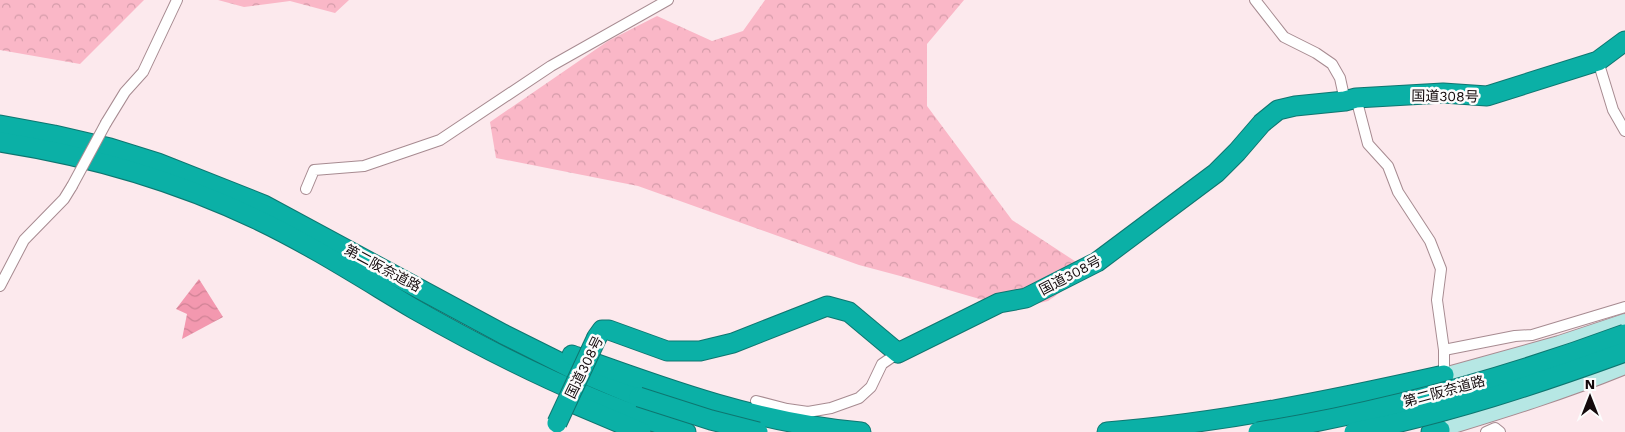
<svg xmlns="http://www.w3.org/2000/svg" width="1625" height="432" font-family="'Work Sans','Noto Sans JP',sans-serif">
<style>
.forest{fill:url(#forest-crowns)}
.water{fill:url(#water-waves)}
.lines{fill:none;stroke-linecap:round;stroke-linejoin:round}
.street-casing{stroke:#a78b91;stroke-width:12}
.secondary-casing{stroke:#a78b91;stroke-width:16}
.highway-casing{stroke:#0e7670;stroke-width:21}
.street{stroke:#fff;stroke-width:10}
.secondary{stroke:#b6e7e4;stroke-width:14}
.highway{stroke:#0bb0a6;stroke-width:19}
.street-bridge-casing{stroke:#a78b91;stroke-width:12;stroke-linecap:butt}
.highway-bridge-casing{stroke:#0e7670;stroke-width:21;stroke-linecap:butt}
.street-bridge{stroke:#fff;stroke-width:10}
.highway-bridge{stroke:#0bb0a6;stroke-width:19}
.labels{text-anchor:middle;dominant-baseline:central;stroke-width:5;stroke-linejoin:round;paint-order:stroke}
.street-label{font-size:14px;fill:#140a0c;stroke:#fcfcfc}
</style>
<defs>
<pattern id="forest-crowns" width="20" height="18" patternUnits="userSpaceOnUse" patternTransform="scale(1.25)"><rect width="20" height="18" fill="#fab7c7"/><path d="M2 6a3 3 0 1 1 6 0M12 15a3 3 0 1 1 6 0" fill="none" stroke="#d59caa"/></pattern>
<pattern id="water-waves" width="16" height="10" patternUnits="userSpaceOnUse" patternTransform="scale(1.25)"><rect width="16" height="10" fill="#f398af"/><path d="M0 5q4-4 8 0t8 0" fill="none" stroke="#cf8295"/></pattern>
</defs>
<rect width="100%" height="100%" fill="#fce9ed"/>
<g class="forest">
<path d="M0 0H144L80 64 0 50Z"/>
<path d="M218 0H349L335 13 290 1 244 7Z"/>
<path d="M765 0H964L927 44V106L1012 220 1090 271 1048 301 1014 309 904 277 859 265 638 186 496 158 490 122 608 41 657 16 712 41 743 31Z"/>
</g>
<path class="water" d="M199 279 223 317 182 339 187 314 176 309Z"/>
<g class="lines">
<defs>
<g id="street">
<path d="M1255 0 1284 37 1316 53 1332 64 1340 78 1345 101"/>
<path d="M1598 61 1613 110 1625 131"/>
<path d="M1356 98 1368 144 1388 166 1398 192 1430 241 1441 269 1437 300 1444 350V375"/>
<path d="M106 123 125 92 143 72 177 0"/>
<path d="M306 189 314 170 364 166 440 140 551 66 668 0"/>
<path d="M0 286 24 240 64 199 72 186"/>
<path d="M1444 350 1515 336 1532 335 1625 307"/>
<path d="M756 401 787 409 808 412 831 408 859 398 871 387 882 364 898 353"/>
<path d="M1486 432 1495 428 1500 432"/>
</g>
<g id="secondary">
<path d="M1443 384 1444 375 1559 343 1625 321"/>
<path d="M1440 430C1503 411 1564 392 1625 367"/>
</g>
<g id="highway">
<path d="M0 125 54 135 110 148 158 163 264 205 503 334 571 368 639 397"/>
<path d="M0 142C90 156 174 180 256 219 311 245 362 278 414 309 500 358 592 404 686 432"/>
<path d="M597 337 602 330H609L667 351H700L733 343 827 306 849 312 898 353 999 303 1026 298 1097 262 1216 173 1237 152 1262 123 1278 110 1295 106 1345 101 1356 98 1443 93 1487 96 1598 61 1625 41"/>
<path d="M572 355C666 389 761 424 861 432"/>
<path d="M575 404 641 432"/>
<path d="M1107 432C1221 423 1332 400 1444 375"/>
<path d="M1431 432 1440 430"/>
</g>
</defs>
<use href="#street" class="street-casing"/>
<use href="#secondary" class="secondary-casing"/>
<use href="#highway" class="highway-casing"/>
<use href="#street" class="street"/>
<use href="#secondary" class="secondary"/>
<use href="#highway" class="highway"/>
<defs>
<path id="street-bridge" d="M72 186 106 123"/>
<g id="highway-bridge">
<path d="M639 397 711 420 758 432"/>
<path d="M557 423 597 337"/>
<path d="M1258 432C1384 412 1506 378 1625 334"/>
<path d="M1354 432C1447 414 1537 384 1625 352"/>
</g>
</defs>
<use href="#street-bridge" class="street-bridge-casing"/>
<use href="#highway-bridge" class="highway-bridge-casing"/>
<use href="#street-bridge" class="street-bridge"/>
<use href="#highway-bridge" class="highway-bridge"/>
</g>
<g class="labels">
<g class="street-label">
<text transform="translate(1445 96) rotate(1)">国道308号</text>
<text transform="translate(383 268) rotate(28)">第二阪奈道路</text>
<text transform="translate(1070 275) rotate(-28)">国道308号</text>
<text transform="translate(584 367) rotate(-64)">国道308号</text>
<text transform="translate(1444 391) rotate(-15)">第二阪奈道路</text>
</g>
</g>
<g transform="translate(1590 397)" stroke="#fcfcfc" stroke-width="4" paint-order="stroke">
<path d="M0-4L9 19L0 12L-9 19Z" fill="#140a0c"/>
<text y="-8" font-size="14" font-weight="bold" text-anchor="middle" fill="#140a0c">N</text>
</g>
</svg>
